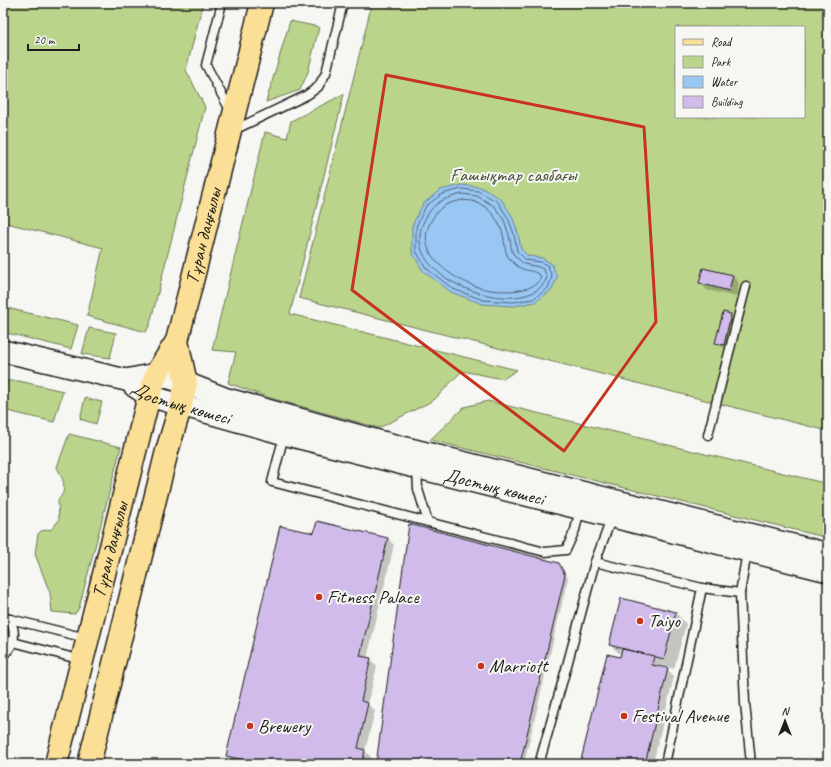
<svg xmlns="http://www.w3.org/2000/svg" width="831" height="767" font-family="Caveat,sans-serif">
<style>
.green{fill:#bbd48b;stroke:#6c7854;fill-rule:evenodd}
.water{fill:#99c7f4;stroke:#67839e}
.shadow{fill:#0003}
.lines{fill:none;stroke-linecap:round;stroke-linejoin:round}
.shore{stroke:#4e6072;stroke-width:1}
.building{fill:#d1bbeb;stroke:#1c1c1c}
.service-casing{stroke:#1c1c1c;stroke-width:11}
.tertiary-casing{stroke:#1c1c1c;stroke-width:24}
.primary-casing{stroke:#1c1c1c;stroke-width:25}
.service{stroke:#f6f6f2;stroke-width:8}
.tertiary{stroke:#f6f6f2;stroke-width:21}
.primary{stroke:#fbdf96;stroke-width:22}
.marked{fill:none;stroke:#c8321e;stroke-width:3;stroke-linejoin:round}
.poi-dot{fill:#c8321e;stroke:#f6f6f2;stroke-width:1.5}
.labels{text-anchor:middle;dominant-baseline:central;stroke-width:4;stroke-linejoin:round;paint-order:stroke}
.park-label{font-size:19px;fill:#4c533d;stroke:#f6f6f2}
.street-label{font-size:19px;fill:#1c1c1c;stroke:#f6f6f2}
.poi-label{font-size:19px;fill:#1c1c1c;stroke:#f6f6f2;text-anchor:start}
</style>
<rect width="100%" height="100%" fill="#f6f6f2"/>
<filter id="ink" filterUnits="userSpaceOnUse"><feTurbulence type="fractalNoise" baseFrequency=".025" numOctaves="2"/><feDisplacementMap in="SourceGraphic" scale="8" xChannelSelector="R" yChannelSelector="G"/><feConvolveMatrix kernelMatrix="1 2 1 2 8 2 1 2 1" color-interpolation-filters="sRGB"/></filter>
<g filter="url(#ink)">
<g class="green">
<path d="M3 3H203L186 70 205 107 150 324 146 332 87 316 103 248 3 222Z"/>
<path d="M372 3H828V431L299 298ZM676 27H804V117H676Z"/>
<path d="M290 21 319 27 308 72 300 90 266 102Z"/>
<path d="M344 94 290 314 517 370 503 379 462 371 434 400 379 428 267 397 228 383 236 352 212 350 265 132 287 138 291 121Z"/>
<path d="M3 307 78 325 71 349 3 332Z"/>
<path d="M89 328 116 333 110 358 82 354Z"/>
<path d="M3 381H19L63 391 54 422 3 410Z"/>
<path d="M85 398 102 402 96 424 80 419Z"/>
<path d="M488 401 828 484V538L430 440 464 407Z"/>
<path d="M69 434 121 447 79 608 75 614 52 612 50 593 35 554 38 534 41 531 52 529 59 520 58 500C69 489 62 478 57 467Z"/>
</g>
<path class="water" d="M462 185 480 187 501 199 512 216 518 233 521 249 528 256 542 258 552 264 557 277 552 290 535 302 514 306 482 304 451 292 423 271 412 252V226L423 204 440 190Z"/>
<g class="shadow">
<path d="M733 276 739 283 736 297 707 290 700 283Z"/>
<path d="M723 313 731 315 734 318 727 348 719 346 716 343Z"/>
<path d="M315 534 387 538 394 545 367 659H370L377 666 368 704 375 711 365 751 371 757 370 764H242L234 762 227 756Z"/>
<path d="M559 564 562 567 568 578 524 764H377Z"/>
<path d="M622 599 676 613 686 624 674 669 660 665V667L667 669 674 676 653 764H581L621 655 610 645Z"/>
</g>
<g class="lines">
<g class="shore">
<path d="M462 189 478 191 498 202 508 218 514 234 517 251 526 260 541 262 548 266 552 277 548 288 533 299 513 302 483 300 453 289 426 268 416 251V227L426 206 442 194Z"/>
<path d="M462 194 477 196 494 206 504 220 509 235 512 251 514 255 524 264 539 267 544 270 547 277C532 324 394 282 424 221 434 202 442 199 462 194Z"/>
<path d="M463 200C467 201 472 200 475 202 491 207 501 223 504 239 505 246 505 254 510 259 522 273 526 268 539 274L541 277C535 294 498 292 485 289 458 283 413 256 430 223 438 207 446 203 463 200Z"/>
</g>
</g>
<g class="building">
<path d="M703 268 733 275 729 291 699 283Z"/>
<path d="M723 312 731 314 724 345 715 343Z"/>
<path d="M317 521 388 538 360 656 371 658 361 701 368 703 358 748 365 750 362 764H262L226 756 280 526 314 533Z"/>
<path d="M409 524 559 563 565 575 520 764H376Z"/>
<path d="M621 598 676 612 664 659 609 645Z"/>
<path d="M622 649 654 656 652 665 668 668 645 764H580L607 654 620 657Z"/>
</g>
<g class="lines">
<defs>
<g id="service">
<path d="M222 3 206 65 230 110"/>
<path d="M234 130 307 95 318 87 326 73 343 3"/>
<path d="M284 435 272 482 545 552 566 550 575 530 580 509"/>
<path d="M708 435 746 286"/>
<path d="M417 468 418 489 428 522"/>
<path d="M747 552 740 593 745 703 751 764"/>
<path d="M595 562 702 588"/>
<path d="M3 618 10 619C16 632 16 645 3 655"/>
<path d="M10 619 86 638"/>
<path d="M13 642 82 660"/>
<path d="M539 764 566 669 595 562 612 517"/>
<path d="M665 764 702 588 740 593"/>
</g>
<g id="tertiary">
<path d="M3 351 126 380 156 374 186 383 224 398 382 442 828 554"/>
<path id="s1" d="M134 386 149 396 284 434 828 571"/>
</g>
<g id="primary">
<path id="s2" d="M56 764 149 396 156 374 177 341 262 3"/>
<path d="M89 764 167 451 181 405 186 383 177 341"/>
</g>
</defs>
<use href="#service" class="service-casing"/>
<use href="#tertiary" class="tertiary-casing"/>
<use href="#primary" class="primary-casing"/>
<use href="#service" class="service"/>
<use href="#tertiary" class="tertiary"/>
<use href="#primary" class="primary"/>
</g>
</g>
<path class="marked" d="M386 75 644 127 656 322 564 451 352 290Z"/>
<g class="poi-dot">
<circle cx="319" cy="597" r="4"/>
<circle cx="640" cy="621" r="4"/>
<circle cx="481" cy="666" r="4"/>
<circle cx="624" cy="716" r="4"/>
<circle cx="250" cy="726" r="4"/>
</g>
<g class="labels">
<g class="park-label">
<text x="513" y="175">Ғашықтар саябағы</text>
</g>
<g class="street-label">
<text stroke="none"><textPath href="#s2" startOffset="550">Тұран даңғылы</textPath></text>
<text stroke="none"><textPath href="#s1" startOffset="51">Достық көшесі</textPath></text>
<text stroke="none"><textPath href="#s1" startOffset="375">Достық көшесі</textPath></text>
<text stroke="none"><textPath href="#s2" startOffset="221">Тұран даңғылы</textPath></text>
</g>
<g class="poi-label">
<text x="327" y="597">Fitness Palace</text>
<text x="648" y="621">Taiyo</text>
<text x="489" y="666">Marriott</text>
<text x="632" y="716">Festival Avenue</text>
<text x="258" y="726">Brewery</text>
</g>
</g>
<rect width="831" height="767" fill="none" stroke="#f6f6f2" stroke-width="16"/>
<rect x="8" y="8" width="815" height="751" fill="none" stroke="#1c1c1c" stroke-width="1.5" filter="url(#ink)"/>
<rect x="675" y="26" width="130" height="92" fill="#f6f6f2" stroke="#9f9f9c"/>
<rect x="683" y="39" width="20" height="6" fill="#fbdf96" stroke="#9f9f9c"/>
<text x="711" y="46" font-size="12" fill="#1c1c1c">Road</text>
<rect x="683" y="56" width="20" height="12" fill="#bbd48b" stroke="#9f9f9c"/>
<text x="711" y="66" font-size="12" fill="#1c1c1c">Park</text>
<rect x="683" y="76" width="20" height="12" fill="#99c7f4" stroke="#9f9f9c"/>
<text x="711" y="86" font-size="12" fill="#1c1c1c">Water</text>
<rect x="683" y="96" width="20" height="12" fill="#d1bbeb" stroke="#9f9f9c"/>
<text x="711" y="106" font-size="12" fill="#1c1c1c">Building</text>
<g transform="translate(785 721)" stroke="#f6f6f2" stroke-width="3" paint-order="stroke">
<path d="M0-3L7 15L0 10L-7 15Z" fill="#1c1c1c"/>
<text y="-6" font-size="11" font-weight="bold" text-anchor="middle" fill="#1c1c1c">N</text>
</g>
<path d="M28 44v6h51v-6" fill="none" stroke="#1c1c1c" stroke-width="2"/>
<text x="34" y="44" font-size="12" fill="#1c1c1c" stroke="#f6f6f2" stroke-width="3" paint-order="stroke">20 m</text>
</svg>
